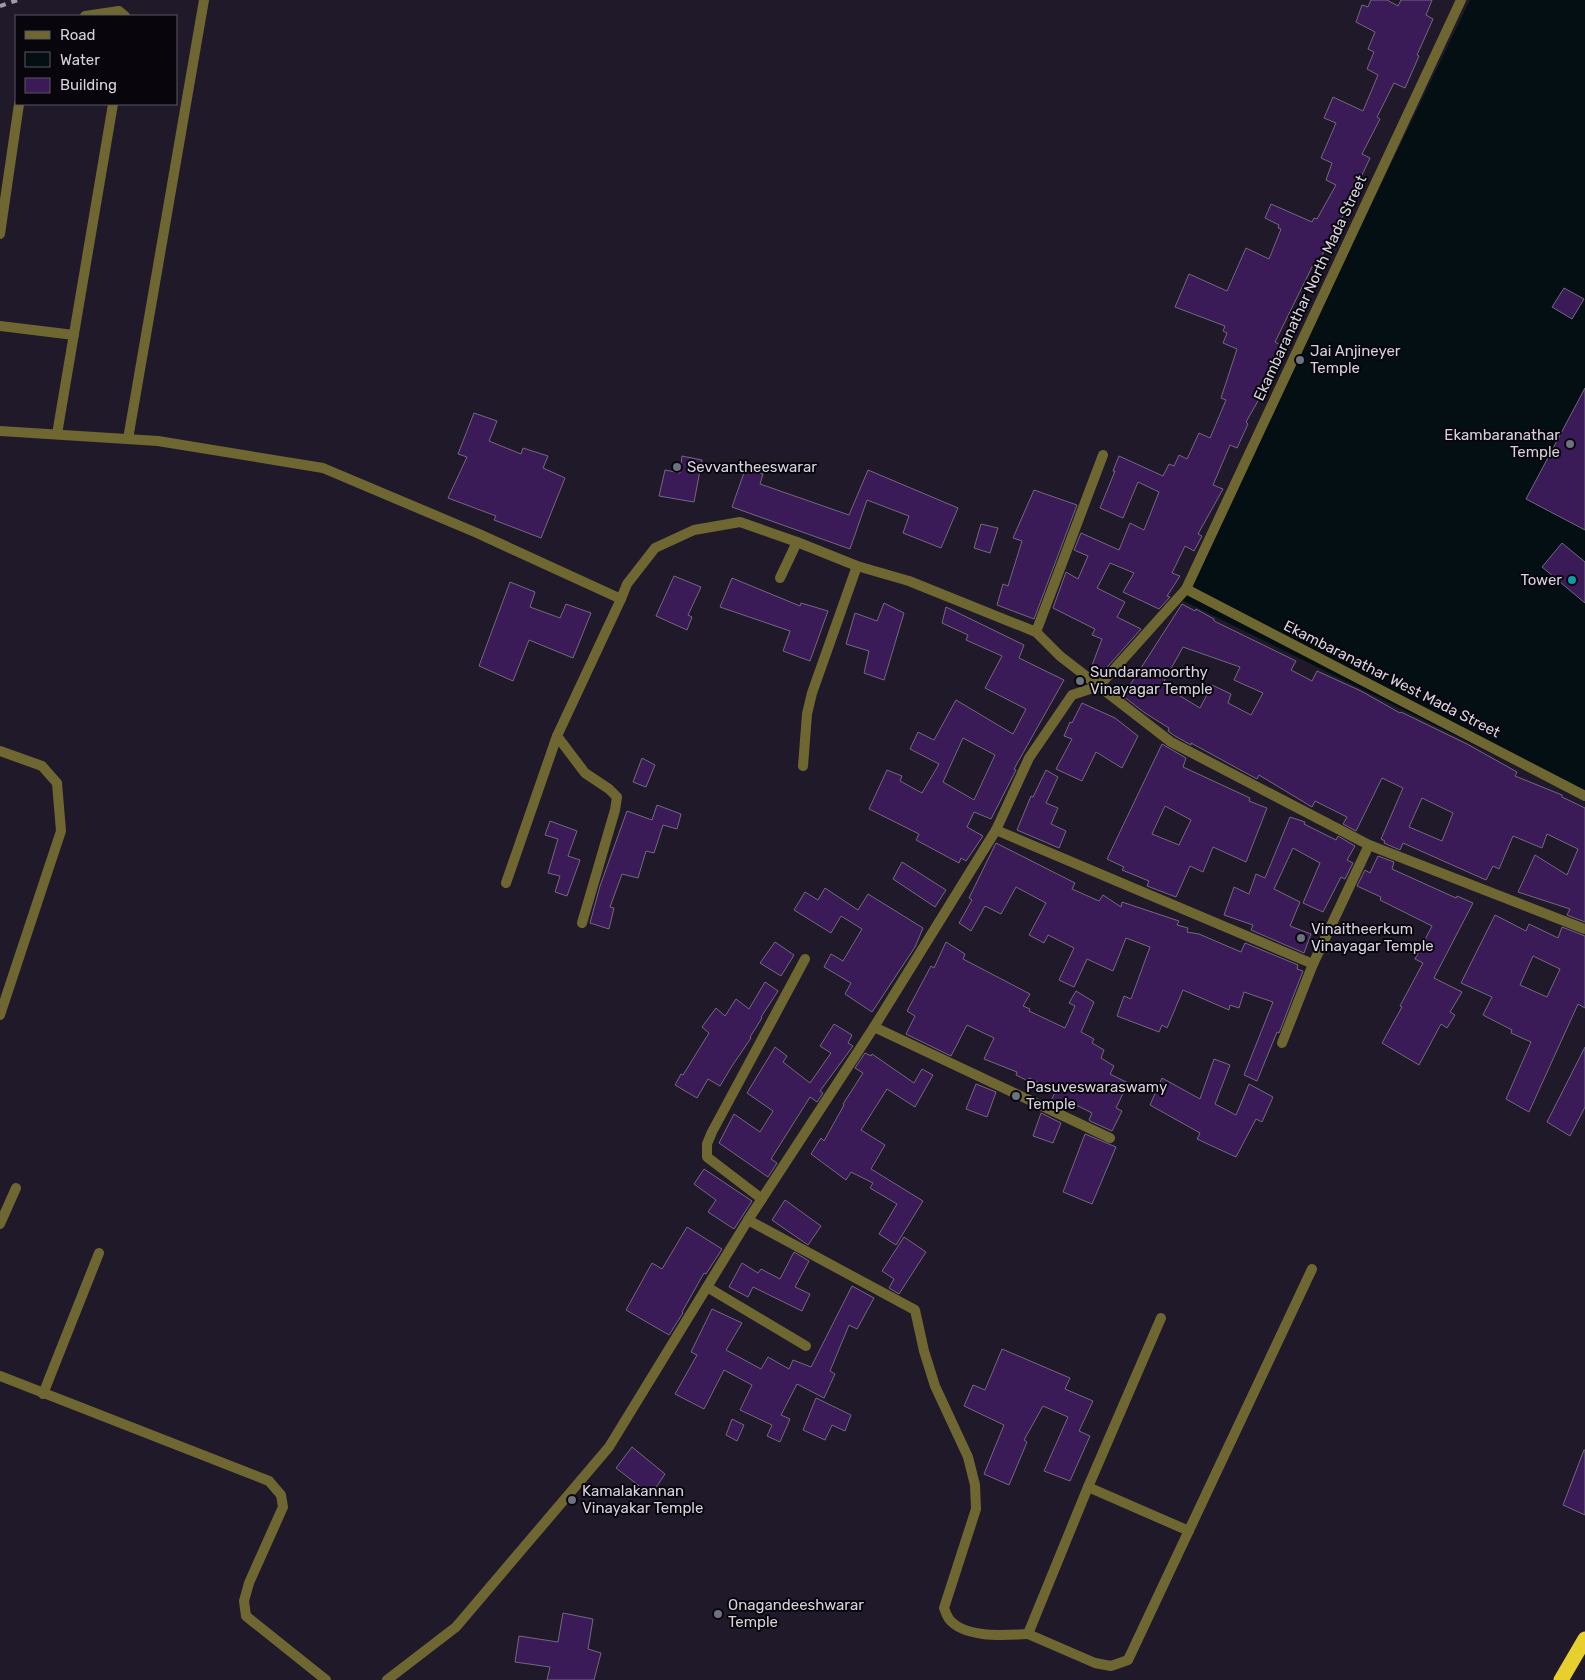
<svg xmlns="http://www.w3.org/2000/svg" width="1585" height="1680" font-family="Rubik,sans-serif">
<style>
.water{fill:#030f13}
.building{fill:#3a1a57;stroke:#72697e;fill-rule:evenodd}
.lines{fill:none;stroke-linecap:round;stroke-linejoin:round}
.street{stroke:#6f6731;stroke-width:10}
.highway{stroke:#e7d02e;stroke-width:15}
.rail{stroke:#a19ba8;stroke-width:4;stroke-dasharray:6 6;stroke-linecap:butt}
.worship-dot{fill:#6b7280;stroke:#08060c;stroke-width:2}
.culture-dot{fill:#0f9aa8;stroke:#08060c;stroke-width:2}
.labels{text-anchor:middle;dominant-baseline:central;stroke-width:4;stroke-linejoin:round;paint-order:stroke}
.street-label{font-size:15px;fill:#d6d1dd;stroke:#08060c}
.poi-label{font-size:15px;fill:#d6d1dd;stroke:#08060c;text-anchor:start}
</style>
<rect width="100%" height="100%" fill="#20192a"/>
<path class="water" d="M1470 0H1585V800L1178 598 1186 589Z"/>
<g class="building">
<path d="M1371 0H1387L1398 6 1401 0H1432L1426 15 1433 19 1417 55 1419 56 1405 88 1394 83 1377 117 1380 119 1362 154 1370 158 1332 239 1330 238 1317 266 1313 265 1275 342 1284 347 1265 384 1267 385 1246 422 1248 424 1237 448 1230 445 1213 485 1223 489 1198 534 1202 536 1194 551 1185 546 1172 573 1180 576 1167 596 1170 597 1159 609 1123 592 1134 573 1110 563 1097 588 1125 602 1117 617 1141 629 1101 674 1091 668 1102 639 1092 635 1095 629 1053 608 1066 572 1078 579 1088 556 1074 550 1081 533 1119 550 1130 523 1144 530 1159 492 1138 482 1123 518 1100 508 1115 471H1113L1119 456 1163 476 1169 464 1174 466 1179 455 1187 459 1199 433 1210 438 1226 400 1221 398 1237 349 1223 343 1227 333 1223 331 1225 326 1175 307 1189 274 1227 291 1246 248 1269 259 1281 229 1278 228 1279 225 1265 218 1271 204 1312 222 1314 218 1317 219 1336 185 1326 180 1332 163 1321 158 1336 123 1324 118 1333 97 1363 111 1378 75 1367 69 1374 52 1368 49 1375 32 1356 22 1362 5 1368 7Z"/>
<path d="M1564 288 1584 299 1572 319 1552 307Z"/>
<path d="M1585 388V530L1526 499Z"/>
<path d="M474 413 497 421 489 441 521 454 523 448 548 456 543 468 565 478 541 538 494 520 496 516 448 498 467 457 458 454Z"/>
<path d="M682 456 702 460 694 502 659 496 665 470 680 473Z"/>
<path d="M746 467 763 474 760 484 849 515 868 470 958 508 941 548 903 533 909 516 867 500 850 549 732 507Z"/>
<path d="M1034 490 1077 505 1034 619 997 605 1003 584 1008 586 1022 541 1013 538Z"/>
<path d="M981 524 998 528 990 553 974 548Z"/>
<path d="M1562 543 1585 562V603L1542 567Z"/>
<path d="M674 576 701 587 688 615 692 617 687 630 656 616Z"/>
<path d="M732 578 800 606 801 603 828 611 810 661 783 651 790 631 720 607Z"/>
<path d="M510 582 535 592 530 607 560 618 566 604 591 613 573 658 529 640 513 681 479 666Z"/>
<path d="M884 603 904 613 884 680 864 673 869 651 846 644 855 613 877 621Z"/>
<path d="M1182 604 1195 611 1196 609 1214 619V621L1296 661 1291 670 1312 681 1317 671 1361 691 1400 713 1401 712 1467 744 1517 772 1515 776 1562 795V797L1585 808V922L1567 915 1570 909 1518 892 1535 855 1567 875 1578 849 1547 834 1542 848 1513 836 1499 869 1493 866 1486 880 1403 843 1400 850 1384 843 1385 841 1381 839 1403 788 1382 778 1356 831 1343 824 1347 817 1315 801 1312 807 1259 775 1257 779 1191 743V745L1175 736 1168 731 1169 728 1145 713 1123 696ZM1183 647 1240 667 1234 680 1263 693 1251 715 1228 703 1231 694 1212 685 1200 708 1162 685ZM1422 798 1453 813 1442 841 1409 827Z"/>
<path d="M946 607 1024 645 1019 658 1064 680 1014 769 1016 770 991 819 974 812 967 827 983 836 966 861 961 858 959 863 916 840 919 834 869 809 887 770 902 776 900 781 922 793 939 764 910 749 918 732 934 740 956 700 1013 734 1026 709 985 688 1002 656 966 640 968 635 942 623ZM963 738 995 755 974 800 943 782Z"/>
<path d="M1082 703 1115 718 1138 736 1122 768 1096 752 1082 781 1056 769 1072 739 1064 736 1070 722 1072 723Z"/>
<path d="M1162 744 1186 758 1183 767 1250 798 1249 801 1267 808 1246 862 1213 847 1203 872 1190 866 1176 897 1147 886 1149 881 1122 870 1124 867 1107 859ZM1165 806 1191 820 1179 845 1152 834Z"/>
<path d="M642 758 655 765 646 787 633 782Z"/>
<path d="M1046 770 1058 777 1046 803 1058 808 1051 824 1066 831 1059 848 1017 830 1031 796 1033 797Z"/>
<path d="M657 805 681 814 677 829 663 825 654 853 646 851 638 878 622 874 610 907 614 908 609 929 590 923 600 886 627 811 652 820Z"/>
<path d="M1290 817 1305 822 1304 824 1336 840 1338 836 1355 846 1347 860 1353 863 1345 879 1341 877 1323 912 1303 903 1320 863 1293 848 1274 889 1300 902 1290 926 1311 934 1304 953 1251 930 1253 925 1224 915 1234 887 1249 894 1256 874 1265 878Z"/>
<path d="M550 821 577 831 568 856 580 860 567 896 555 892 560 876 548 873 558 839 545 835Z"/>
<path d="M996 843 1075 883 1072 889 1099 901 1103 895 1121 907 1122 902 1179 921 1177 925 1188 928 1187 932 1199 934 1241 952 1245 943 1298 965 1297 969 1303 971 1279 1033 1277 1032 1257 1081 1244 1075 1273 1002 1244 992 1239 1008 1230 1005 1229 1010 1183 990 1167 1028 1162 1025 1159 1032 1117 1016 1124 996 1131 999 1150 947 1126 938 1113 971 1087 959 1074 987 1059 980 1074 948 1048 935 1044 943 1029 935 1046 903 1016 887 1001 914 985 906 971 931 959 923 972 900 969 898Z"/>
<path d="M1378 856 1394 862 1392 869 1456 898 1457 896 1473 903 1434 978 1462 992 1450 1012 1455 1015 1447 1028 1441 1024 1419 1065 1382 1043 1402 1007 1400 1006 1423 963 1415 959 1432 926 1380 900 1381 897 1357 886 1365 870 1370 873Z"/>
<path d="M902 862 946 890 935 907 893 879Z"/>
<path d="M825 888 858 910 868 894 923 928 915 947 872 1012 845 994 851 983 824 967 831 954 843 961 862 929 841 916 831 933 794 910 805 892 818 900Z"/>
<path d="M1495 915 1526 931 1529 924 1558 938 1562 927 1585 936V1008L1578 1004 1529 1112 1506 1099 1531 1042 1511 1033 1512 1030 1483 1015 1492 997 1461 983ZM1533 956 1560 969 1547 997 1520 985Z"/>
<path d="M775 942 794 955 781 976 760 963Z"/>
<path d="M946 942 965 954 963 959 1030 994 1023 1006 1030 1009 1029 1011 1065 1028 1075 1006 1069 1003 1076 991 1094 1002 1081 1032 1094 1039 1092 1043 1104 1050 1101 1058 1114 1066 1110 1074 1128 1083 1116 1108 1122 1111 1112 1131 1090 1121 1089 1120 1092 1113 1070 1102 1066 1110 1050 1102 1056 1091 1029 1078 1028 1081 1016 1075 1017 1072 984 1059 994 1038 967 1025 951 1056 906 1034 915 1016 907 1011 931 966 934 968Z"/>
<path d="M765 982 778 991 761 1017 762 1018 750 1037 751 1038 732 1066 720 1086 708 1079 697 1098 675 1085 681 1074 683 1075 709 1033 702 1027 716 1008 725 1016 736 999 749 1009Z"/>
<path d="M834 1024 852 1035 848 1043 853 1046 820 1091 823 1093 817 1102 810 1097 771 1159 777 1163 768 1177 719 1143 734 1114 760 1132 773 1111 747 1093 775 1047 787 1056 783 1062 810 1083 831 1053 820 1046Z"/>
<path d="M1585 1047V1107L1570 1136 1547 1122Z"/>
<path d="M865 1053 871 1056 872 1054 914 1083 922 1069 933 1075 915 1107 887 1089 861 1130 885 1145 871 1169 923 1201 896 1245 879 1234 897 1204 870 1188 873 1183 851 1172 846 1180 811 1154 821 1138 824 1141 844 1105 843 1104 863 1073 855 1068Z"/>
<path d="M1214 1059 1230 1065 1215 1104 1236 1115 1249 1084 1273 1097 1262 1122 1256 1119 1236 1157 1197 1139 1200 1133 1150 1105 1162 1078 1200 1099Z"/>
<path d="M976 1084 996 1092 987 1117 966 1109Z"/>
<path d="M1041 1113 1061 1123 1053 1143 1033 1136Z"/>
<path d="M1085 1134 1116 1147 1092 1204 1063 1192Z"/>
<path d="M704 1169 752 1201 734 1229 708 1212 716 1200 694 1184Z"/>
<path d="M785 1200 821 1226 808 1245 772 1220Z"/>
<path d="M687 1227 722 1249 706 1274 704 1273 682 1312 683 1313 669 1335 626 1310 652 1263 662 1269Z"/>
<path d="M904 1237 926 1252 899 1294 889 1288 894 1279 882 1271Z"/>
<path d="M794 1252 809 1261 795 1287 810 1294 802 1311 753 1287 748 1297 729 1287 742 1263 758 1273 761 1269 780 1279Z"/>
<path d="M852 1286 874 1298 857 1329 849 1325 830 1371 835 1374 824 1398 797 1384 781 1415 790 1419 780 1442 767 1436 772 1425 740 1410 752 1385 724 1370 704 1409 675 1394 697 1355 691 1352 712 1309 742 1323 726 1350 761 1369 768 1357 789 1369 793 1360 811 1367Z"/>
<path d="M1002 1349 1070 1378 1065 1389 1093 1401 1079 1431 1090 1436 1070 1481 1044 1471 1068 1417 1043 1406 1024 1440 1027 1442 1009 1485 984 1474 1004 1425 964 1406 973 1385 985 1390Z"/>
<path d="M816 1398 851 1415 845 1431 832 1425 825 1440 803 1430Z"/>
<path d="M732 1419 744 1425 737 1441 726 1435Z"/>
<path d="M632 1447 665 1474 651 1495 616 1468Z"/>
<path d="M1584 1450H1585V1515L1563 1505Z"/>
<path d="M563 1613 593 1619 588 1649 601 1653 594 1680H547L550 1667 515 1662 519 1636 558 1642Z"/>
</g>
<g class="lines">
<g class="street">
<path d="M85 16 119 11 125 16"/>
<path d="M0 234 19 104"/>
<path d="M0 326 74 335"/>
<path d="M0 431 158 441 323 468 477 533 621 599 627 584 655 548 694 530 740 522 797 542 857 566 909 581 1036 632 1060 656 1171 742 1369 845 1585 929"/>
<path d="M57 434 113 104"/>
<path d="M128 439 204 0"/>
<path d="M780 578 797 542"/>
<path d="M1186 589 1585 796"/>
<path d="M1036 632 1103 455"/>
<path d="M0 751 42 766 57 783 61 831 0 1015"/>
<path d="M803 766 807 714 812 693 857 566"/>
<path d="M996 830 1313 964"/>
<path d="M506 883 557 736"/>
<path d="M582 923 615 810 617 797 609 789 585 773 557 736 621 599"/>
<path d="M874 1027 1110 1138"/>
<path d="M1282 1043 1313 964 1369 845"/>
<path d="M762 1199 707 1157V1144L712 1132 805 959"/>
<path d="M748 1220 915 1310 924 1351 935 1386 968 1457 975 1485 976 1509 944 1608C945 1611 947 1616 949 1619 965 1639 1006 1635 1028 1634L1088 1487 1161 1318"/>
<path d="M0 1224 16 1188"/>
<path d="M707 1287 806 1346"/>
<path d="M0 1376 269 1481 281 1495 283 1507 249 1583 244 1601 246 1616 326 1680"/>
<path d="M43 1394 99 1253"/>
<path d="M1088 1487 1189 1531"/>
<path d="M1028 1634 1095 1663 1111 1666 1128 1660 1312 1269"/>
<path d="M387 1680 456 1627 609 1447 748 1220 874 1027 996 830 1029 758 1072 695 1099 686 1186 589 1461 0"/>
</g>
<path class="highway" d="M1561 1680 1585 1639"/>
<path class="rail" d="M0 6 18 0"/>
</g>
<g class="worship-dot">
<circle cx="1300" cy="360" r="5"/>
<circle cx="1570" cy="444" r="5"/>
<circle cx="677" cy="467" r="5"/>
<circle cx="1080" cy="681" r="5"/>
<circle cx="1301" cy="938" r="5"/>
<circle cx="1016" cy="1096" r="5"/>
<circle cx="572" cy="1500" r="5"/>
<circle cx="718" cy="1614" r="5"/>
</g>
<circle class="culture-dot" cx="1572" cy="580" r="5"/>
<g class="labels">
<g class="street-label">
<text transform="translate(1310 288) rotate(-65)">Ekambaranathar North Mada Street</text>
<text transform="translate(1392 679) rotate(27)">Ekambaranathar West Mada Street</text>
</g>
<g class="poi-label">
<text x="1310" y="351">Jai Anjineyer<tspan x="1310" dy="17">Temple</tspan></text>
<text x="1560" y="435" text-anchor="end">Ekambaranathar<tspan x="1560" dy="17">Temple</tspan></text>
<text x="687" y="467">Sevvantheeswarar</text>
<text x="1562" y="580" text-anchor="end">Tower</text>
<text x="1090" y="672">Sundaramoorthy<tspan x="1090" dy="17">Vinayagar Temple</tspan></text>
<text x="1311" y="929">Vinaitheerkum<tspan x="1311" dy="17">Vinayagar Temple</tspan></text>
<text x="1026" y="1087">Pasuveswaraswamy<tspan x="1026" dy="17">Temple</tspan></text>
<text x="582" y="1491">Kamalakannan<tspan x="582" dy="17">Vinayakar Temple</tspan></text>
<text x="728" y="1605">Onagandeeshwarar<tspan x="728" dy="17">Temple</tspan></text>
</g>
</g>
<rect x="15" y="15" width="162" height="90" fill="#08060c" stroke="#5a5760"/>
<rect x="25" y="31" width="25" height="8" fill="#6f6731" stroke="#5a5760"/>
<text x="60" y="40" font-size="15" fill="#d6d1dd">Road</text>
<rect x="25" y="52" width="25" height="15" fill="#030f13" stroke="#5a5760"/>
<text x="60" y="65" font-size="15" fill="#d6d1dd">Water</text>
<rect x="25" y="78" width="25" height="15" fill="#3a1a57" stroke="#5a5760"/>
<text x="60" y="90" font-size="15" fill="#d6d1dd">Building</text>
</svg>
